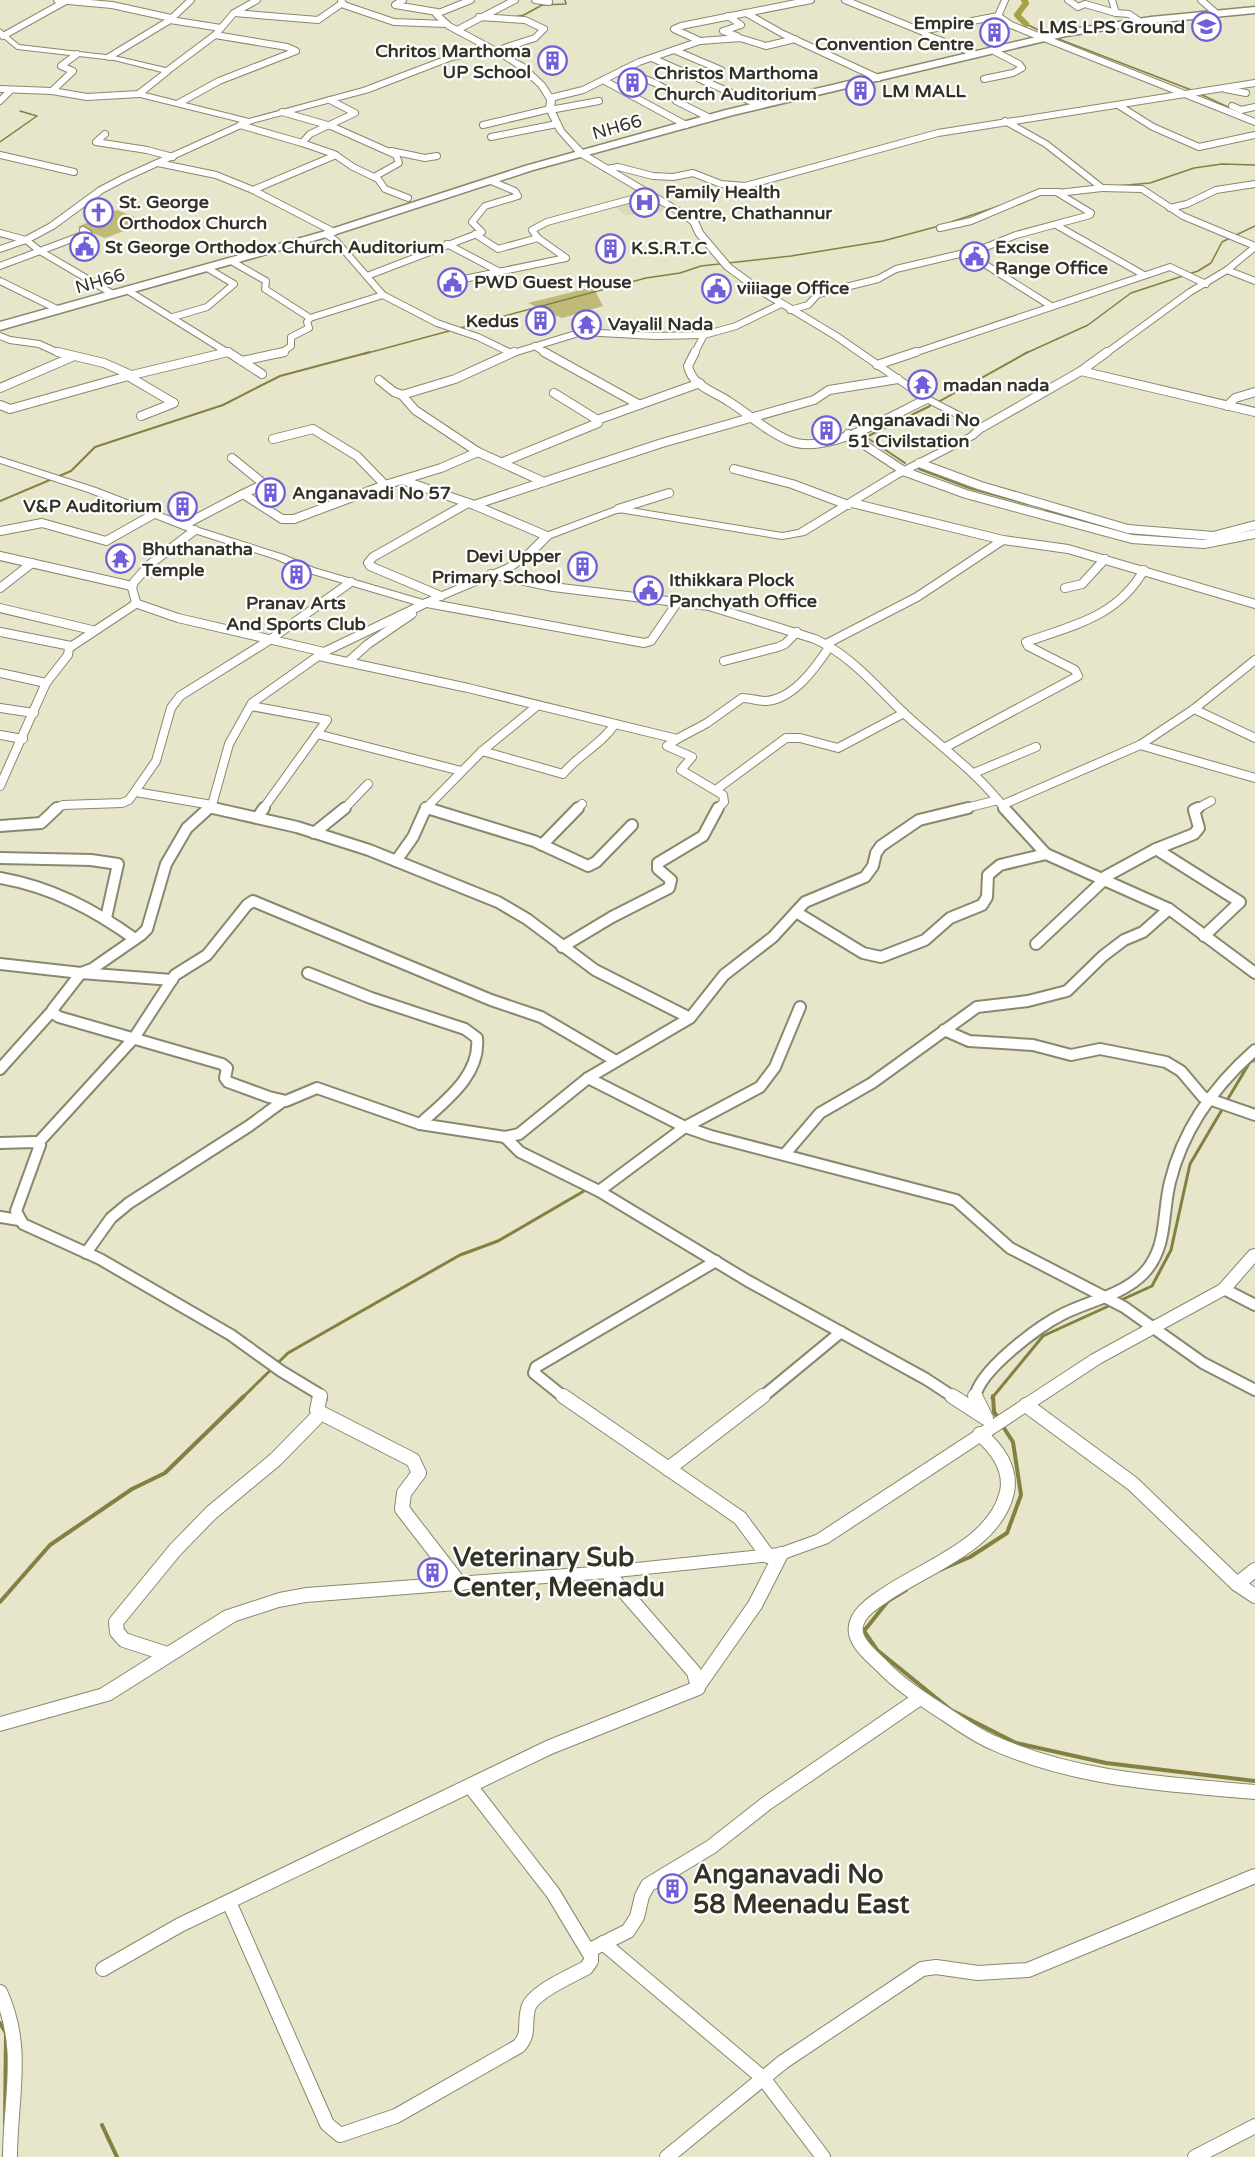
<svg xmlns="http://www.w3.org/2000/svg" width="1255" height="2157" font-family="'Varela Round',sans-serif">
<style>
.built{fill:#dbd9b6}
.green{fill:#bfba78}
.lines{fill:none;stroke-linecap:round;stroke-linejoin:round}
.stream-far3{stroke:#848040;stroke-width:1.5}
.stream-far2{stroke:#848040;stroke-width:2}
.stream-far1{stroke:#848040;stroke-width:3}
.stream{stroke:#848040;stroke-width:4}
.canal{stroke:#a7a14a;stroke-width:6}
.minor-far3-casing{stroke:#89886e;stroke-width:8}
.minor-far2-casing{stroke:#89886e;stroke-width:10}
.minor-far1-casing{stroke:#89886e;stroke-width:14}
.minor-casing{stroke:#89886e;stroke-width:16}
.tertiary-casing{stroke:#89886e;stroke-width:2}
.trunk-casing{stroke:#89886e;stroke-width:3}
.minor-far3{stroke:#fff;stroke-width:6}
.minor-far2{stroke:#fff;stroke-width:8}
.minor-far1{stroke:#fff;stroke-width:10}
.minor{stroke:#fff;stroke-width:14}
.tertiary{fill:#fff;fill-rule:evenodd}
.trunk{fill:#fff;fill-rule:evenodd}
.labels{text-anchor:middle;dominant-baseline:central;stroke-width:4.5;stroke-linejoin:round;paint-order:stroke}
.far-poi-label{font-size:18px;font-weight:bold;fill:#323227;stroke:#fff;text-anchor:start}
.far-street-label{font-size:18px;fill:#323227;stroke:#fff}
.near-poi-label{font-size:26px;font-weight:bold;fill:#323227;stroke:#fff;text-anchor:start}
</style>
<rect width="100%" height="100%" fill="#e7e5ca"/>
<path class="built" d="M647 197 669 209 653 214 624 215 616 207Z"/>
<g class="green">
<path d="M117 210 148 222 105 238 77 227Z"/>
<path d="M593 287 603 306 562 318 528 303Z"/>
</g>
<g class="lines">
<g class="stream-far3">
<path d="M514 17 524 15 542 5 566 4 565 0"/>
<path d="M1026 24 1049 35"/>
<path d="M1056 38 1194 91"/>
<path d="M1200 94 1232 109"/>
<path d="M0 142 37 116 20 111"/>
<path d="M1116 186 1150 183 1194 168 1222 164 1255 165"/>
<path d="M951 222 1002 205"/>
<path d="M1234 236 1255 226"/>
<path d="M460 328 646 278 680 273 701 266 791 256 883 241 939 226"/>
<path d="M364 354 449 331"/>
<path d="M1024 354 1088 325 1131 293 1198 271 1211 263 1222 242 1230 238"/>
</g>
<g class="stream-far2">
<path d="M940 401 1028 352"/>
<path d="M905 463 866 437 930 406"/>
<path d="M919 469 969 488 1027 504"/>
<path d="M0 501 71 471 95 447 223 405 280 376 370 352"/>
<path d="M1046 510 1100 525"/>
<path d="M1127 532 1138 535 1186 538"/>
</g>
<g class="stream-far1">
<path d="M1226 1102 1250 1062 1255 1060"/>
<path d="M1119 1301 1152 1286 1171 1250 1190 1164 1223 1108"/>
<path d="M242 1398 288 1353 460 1255 498 1241 584 1191"/>
<path d="M992 1398 1043 1336 1113 1304"/>
</g>
<g class="stream">
<path d="M993 1396 994 1412 999 1419"/>
<path d="M940 1570 970 1557 1007 1533 1021 1495 1013 1442 1002 1425"/>
<path d="M906 1590 888 1601 864 1631 877 1650 951 1710 1016 1743 1106 1763 1255 1781"/>
<path d="M0 1602 50 1545 132 1489 165 1473 244 1396"/>
<path d="M0 2023 6 2033 5 2125"/>
<path d="M102 2125 117 2157"/>
</g>
<path class="canal" d="M1024 0 1026 3 1017 15 1026 24"/>
<defs>
<g id="minor-far3">
<path d="M57 0 112 5 171 18"/>
<path d="M341 0 344 5 394 22 447 24"/>
<path d="M403 0 395 5 437 12"/>
<path d="M471 0 436 14 449 26 494 50"/>
<path d="M535 0 549 2"/>
<path d="M845 0 921 31 998 16"/>
<path d="M1005 0 998 16 1011 25 1043 38"/>
<path d="M1068 0 1078 7 1085 4 1116 13"/>
<path d="M1112 0 1116 13 1129 14 1139 21"/>
<path d="M1201 0 1216 13"/>
<path d="M234 13 318 20 341 4"/>
<path d="M746 13 783 34 878 78"/>
<path d="M728 16 741 25 723 31 737 36"/>
<path d="M479 17 525 20 544 29 535 38 504 48"/>
<path d="M170 20 221 28"/>
<path d="M457 30 515 0"/>
<path d="M922 31 926 35 976 54"/>
<path d="M3 36 66 1"/>
<path d="M1044 38 1255 122"/>
<path d="M700 41 740 38 766 46 795 39"/>
<path d="M674 50 721 70 704 81"/>
<path d="M109 57 170 20 191 0"/>
<path d="M652 58 759 105"/>
<path d="M623 70 655 83 671 92 676 101 710 118"/>
<path d="M167 71 215 35 234 13 257 0"/>
<path d="M984 79 1013 73 1022 68 1019 64 992 50"/>
<path d="M603 80 686 125"/>
<path d="M0 89 52 91 87 97 139 94"/>
<path d="M1225 89 1246 93"/>
<path d="M52 91 73 71 61 66 77 54"/>
<path d="M550 98 583 90 639 62 700 41 674 29 681 26 811 0"/>
<path d="M330 100 355 113 310 134 302 143 334 154 353 167 378 179 385 189 408 198"/>
<path d="M0 101 11 90"/>
<path d="M179 103 219 81 296 51 287 47 215 35"/>
<path d="M1118 105 1153 127 1199 147 1255 135"/>
<path d="M1232 106 1241 110 1255 107"/>
<path d="M550 110 599 101"/>
<path d="M282 112 331 126 396 155 399 163 374 177"/>
<path d="M240 125 302 143"/>
<path d="M483 125 550 109"/>
<path d="M105 134 96 142 147 150 173 157"/>
<path d="M491 137 557 124"/>
<path d="M391 151 425 158 437 156"/>
<path d="M0 155 74 172"/>
<path d="M158 163 216 175 253 190"/>
<path d="M607 169 618 167 653 176 673 177 693 173 721 184 745 186 938 133 1255 83"/>
<path d="M1102 188 1142 189 1183 216 1255 246"/>
<path d="M1170 208 1187 204 1216 190 1255 184"/>
<path d="M1056 225 1144 275"/>
<path d="M940 228 971 221 1040 192H1059"/>
<path d="M334 232 253 190 336 155"/>
<path d="M0 233 26 240 40 251 0 266"/>
<path d="M326 234 336 241 383 295 437 323 478 337 511 353"/>
<path d="M475 234 498 249 538 238"/>
<path d="M447 244 500 272"/>
<path d="M40 251 113 294"/>
<path d="M40 251 88 233 83 230"/>
<path d="M967 253 1051 306"/>
<path d="M231 261 266 281 265 289 310 318"/>
<path d="M1227 270 1255 281"/>
<path d="M367 276 482 232 472 222 485 206 518 196 515 191 491 181"/>
<path d="M464 279 566 258 538 238 532 230 547 222 650 194"/>
<path d="M0 281 59 310"/>
<path d="M127 290 230 354"/>
<path d="M790 310 808 305 818 294 878 279 896 269 981 249 1016 235 1090 215 1091 213 1058 193 1102 188 1046 144 1005 121"/>
<path d="M173 317 207 307 234 284 207 268"/>
<path d="M0 336 10 340 39 344 61 354"/>
<path d="M535 346 547 354"/>
<path d="M222 354 228 352"/>
<path d="M280 354 291 346V337L309 328 307 322 310 318 383 295"/>
<path d="M510 354 582 332 655 336 704 335 736 326 781 304"/>
<path d="M694 354 704 335"/>
<path d="M911 354 1170 267 1206 284"/>
<path d="M1105 354 1190 292 1227 270 1255 247"/>
</g>
<g id="minor-far2">
<path d="M58 352 104 363 131 375"/>
<path d="M228 352 262 374"/>
<path d="M544 352 638 404"/>
<path d="M695 352 688 366C692 386 713 391 728 401 749 414 767 432 790 441 827 456 892 415 927 399"/>
<path d="M242 361 284 352"/>
<path d="M877 365 916 352"/>
<path d="M1081 371 1255 412"/>
<path d="M128 376 228 352"/>
<path d="M379 380 394 392 402 395"/>
<path d="M0 388 72 357"/>
<path d="M0 405 10 409 128 376 174 403 141 416"/>
<path d="M1227 406 1235 398 1255 392"/>
<path d="M597 420 700 383"/>
<path d="M983 427 1081 371 1107 352"/>
<path d="M848 434 904 471"/>
<path d="M273 439 313 429 357 456 385 485"/>
<path d="M478 452 544 482"/>
<path d="M232 458 264 484 243 494"/>
<path d="M503 462 598 423 596 419 554 393"/>
<path d="M919 463 981 486 1128 529 1213 536 1255 525"/>
<path d="M734 469 792 484 848 505"/>
<path d="M903 471 966 494 1132 539 1204 544 1255 534"/>
<path d="M402 480 474 505 547 536"/>
<path d="M852 503 1003 540 1068 549 1255 604"/>
<path d="M474 505 662 443 814 400 829 390 898 379"/>
<path d="M618 509 669 493"/>
<path d="M184 525 243 494 282 519H294L385 485 441 468 478 452 415 410 402 395 455 379 514 352"/>
<path d="M0 531 42 523 106 541 154 514"/>
<path d="M0 556 132 586"/>
<path d="M491 574 553 587 709 606 815 639C852 656 877 688 906 715 940 746 977 772 1005 809"/>
<path d="M0 588 32 563"/>
<path d="M1065 588 1082 584 1105 559"/>
<path d="M441 596 370 566 368 563 373 557 468 503"/>
<path d="M135 603 178 618 324 652"/>
<path d="M427 603 644 643 651 641 677 603"/>
<path d="M0 608 92 630"/>
<path d="M0 632 71 646"/>
<path d="M826 644 917 597 1003 540"/>
<path d="M319 656 468 688 677 739 707 723 742 698C750 698 758 701 766 701 794 699 816 667 830 646"/>
<path d="M724 661 778 647 785 644 797 632"/>
<path d="M348 662 368 644 412 614"/>
<path d="M0 673 46 683"/>
<path d="M251 706 327 720 263 809"/>
<path d="M0 708 34 713"/>
<path d="M1194 709 1255 738"/>
<path d="M317 734 461 771"/>
<path d="M0 735 23 739"/>
<path d="M677 739 667 746 692 757 681 770 723 795 724 802 717 809"/>
<path d="M1140 745 1255 778"/>
<path d="M946 747 1078 676 1075 670 1028 646 1026 642C1074 625 1117 617 1144 570"/>
<path d="M482 751 563 774C579 754 601 745 615 724"/>
<path d="M974 773 1036 747"/>
<path d="M0 786 46 683 68 655 69 648 134 605 136 602 132 588 134 582 149 565 195 530"/>
<path d="M717 789 786 738H800L838 748 904 713"/>
<path d="M136 792 212 805"/>
<path d="M1002 805 1140 745 1194 709 1255 660"/>
<path d="M210 807 220 809"/>
<path d="M425 807 432 809"/>
<path d="M54 809 63 805 122 803 129 800 156 761 171 708 180 696 268 641 351 582"/>
<path d="M207 809 212 805 229 744 252 703 324 652 424 604"/>
<path d="M344 809 368 784"/>
<path d="M425 809 482 751 537 706"/>
<path d="M577 809 582 804"/>
<path d="M962 809 998 800"/>
<path d="M1196 809 1211 801"/>
</g>
<g id="minor-far1">
<path d="M213 808 297 827 369 850 498 902 527 919 595 970 690 1018 724 975 773 937 805 902 865 877 873 866 876 853 881 846 919 820 968 808"/>
<path d="M427 808 534 841 588 866 596 862 632 825"/>
<path d="M1004 808 1046 854 1169 909 1255 973"/>
<path d="M257 818 264 808"/>
<path d="M0 826 41 823 57 808"/>
<path d="M314 833 345 808"/>
<path d="M542 845 578 808"/>
<path d="M1156 849 1240 902 1204 936"/>
<path d="M0 858 91 860 118 864 106 918"/>
<path d="M396 861 413 837 426 808"/>
<path d="M0 878C51 887 93 909 135 939"/>
<path d="M1101 879 1156 849 1194 834 1199 828 1194 810 1198 808"/>
<path d="M796 912 863 953 881 957 925 940 950 918 982 905 987 897 988 875 1000 865 1046 854"/>
<path d="M1036 944 1104 880"/>
<path d="M562 947 612 917 669 888 671 880 658 869V863L703 836 718 808"/>
<path d="M0 964 81 973 92 969 141 935 147 929 166 864 187 828 209 808"/>
<path d="M308 973 371 998 465 1029 477 1038C481 1075 445 1101 420 1124"/>
<path d="M172 980 81 973 53 1009V1013L59 1017 222 1064 227 1068 225 1078 228 1082 269 1097 286 1101 317 1088 420 1124 505 1137 519 1134 588 1078 690 1018"/>
<path d="M944 1030 969 1041 1033 1045 1071 1055 1100 1049 1166 1062 1181 1071 1203 1097 1255 1115"/>
<path d="M0 1069 52 1011"/>
<path d="M588 1078 685 1127 711 1136 956 1200 1010 1248 1124 1307 1203 1363 1255 1390"/>
<path d="M505 1137 520 1152 599 1191 748 1281 926 1379 955 1398"/>
<path d="M0 1143 35 1142 40 1145 16 1211 23 1224 100 1259 231 1335 281 1371 319 1394 321 1398"/>
<path d="M38 1143 134 1038 175 975 207 955 247 905 253 901 491 1000 541 1017 616 1061"/>
<path d="M785 1154 820 1113 872 1083 977 1007 1028 1001 1067 991 1103 956 1124 940 1143 932 1169 909"/>
<path d="M599 1191 685 1127 760 1087 775 1067 800 1007"/>
<path d="M0 1217 19 1220"/>
<path d="M86 1253 111 1218 129 1203 249 1126 283 1101"/>
<path d="M1224 1289 1255 1305"/>
<path d="M565 1398 534 1373 536 1367 716 1261"/>
<path d="M761 1398 841 1332"/>
<path d="M975 1398C978 1371 1039 1326 1063 1314 1089 1301 1123 1295 1144 1273 1168 1247 1162 1214 1170 1182 1183 1129 1214 1086 1255 1050"/>
</g>
<g id="minor">
<path d="M320 1396 317 1410 321 1413 413 1460 419 1473 404 1493 402 1509 460 1584"/>
<path d="M563 1396 740 1518 768 1556"/>
<path d="M952 1396 986 1418"/>
<path d="M975 1396 984 1414"/>
<path d="M1026 1405 1133 1484 1237 1584 1255 1596"/>
<path d="M980 1434C997 1449 1012 1468 1007 1492 995 1546 922 1568 882 1597 873 1603 861 1611 857 1622 850 1640 871 1655 882 1666 901 1686 924 1700 947 1715 962 1725 977 1736 994 1743 1076 1780 1167 1784 1255 1792"/>
<path d="M668 1469 763 1396"/>
<path d="M1237 1584 1255 1570"/>
<path d="M167 1654 124 1640 117 1632 116 1622 175 1550 211 1513 276 1459 321 1413"/>
<path d="M699 1685 755 1605 781 1554"/>
<path d="M229 1902 327 2124 340 2135 396 2116 519 2046C530 2034 524 2024 528 2009 531 1993 571 1976 586 1968L591 1961V1956L553 1893 470 1786"/>
<path d="M603 1943 763 2078 823 2157"/>
<path d="M588 1951 628 1931 637 1917 642 1896 648 1885 711 1847 767 1803 920 1698"/>
<path d="M103 1969 180 1925 550 1747 698 1688 694 1672 607 1572"/>
<path d="M0 1992C26 2048 10 2098 10 2157"/>
<path d="M667 2157 783 2062 922 1969 936 1967 978 1973 1028 1970 1255 1876"/>
<path d="M1195 2157 1255 2126"/>
</g>
<g id="tertiary">
<path d="M0 29 19 45 114 56 170 69V73L145 93 249 119 363 88 447 56 494 48 524 64 545 84 555 100 554 109 564 130 585 152 688 213 698 221 703 232 731 265 761 287 839 334 930 397 988 427 975 438 898 478 805 535 782 539 619 512 551 538 535 554 514 569 424 607 306 572 276 559 191 532 88 492 0 463V457L96 488 199 528 284 555 314 568 423 600 506 565 527 550 543 534 618 506 782 533 798 530 890 474 969 434 976 427 924 401 833 338 755 291 725 269 696 235 691 224 682 217 579 156 557 131 546 109 547 100 539 87 518 68 493 52 452 60 369 92 252 123 127 180 104 192 55 228 29 242 0 252V246L23 238 49 224 98 188 121 176 241 122 136 96V92L162 72 114 60 17 49 0 35Z"/>
<path d="M1255 1249V1263L1229 1293 1101 1363 828 1543 781 1560 607 1578 306 1602 279 1607 236 1621 111 1700 0 1731V1717L100 1689 224 1611 279 1593 306 1588 607 1566 780 1548 816 1535 1091 1355 1219 1285 1250 1250Z"/>
</g>
<path id="trunk" d="M1255 7V13L1151 23 1066 36 733 115 533 170 330 236 0 330V322L322 232 525 166 726 110 1066 30 1151 17Z"/>
</defs>
<use href="#minor-far3" class="minor-far3-casing"/>
<use href="#minor-far2" class="minor-far2-casing"/>
<use href="#minor-far1" class="minor-far1-casing"/>
<use href="#minor" class="minor-casing"/>
<use href="#tertiary" class="tertiary-casing"/>
<use href="#trunk" class="trunk-casing"/>
<use href="#minor-far3" class="minor-far3"/>
<use href="#minor-far2" class="minor-far2"/>
<use href="#minor-far1" class="minor-far1"/>
<use href="#minor" class="minor"/>
<use href="#tertiary" class="tertiary"/>
<use href="#trunk" class="trunk"/>
</g>
<defs>
<symbol id="school-ring" viewBox="-11 -11 22 22"><circle r="9.5" fill="#fff" stroke="#6f5fda" stroke-width="1.5"/><path d="M0-5L7-2L0 1L-7-2ZM-4 1L0 2.5L4 1V4Q0 6-4 4Z" fill="#6f5fda"/></symbol>
<symbol id="building-ring" viewBox="-11 -11 22 22"><circle r="9.5" fill="#fff" stroke="#6f5fda" stroke-width="1.5"/><path d="M-4-6H4V6H1V3H-1V6H-4ZM-2.5-4.3h1.7v1.8h-1.7ZM.8-4.3h1.7v1.8H.8ZM-2.5-1h1.7V.8h-1.7ZM.8-1h1.7V.8H.8Z" fill="#6f5fda"/></symbol>
<symbol id="hospital-ring" viewBox="-11 -11 22 22"><circle r="9.5" fill="#fff" stroke="#6f5fda" stroke-width="1.5"/><path d="M-5-5h3v3.5h4V-5h3V5h-3V1.5h-4V5h-3Z" fill="#6f5fda"/></symbol>
<symbol id="church-ring" viewBox="-11 -11 22 22"><circle r="9.5" fill="#fff" stroke="#6f5fda" stroke-width="1.5"/><path d="M-1.2-6h2.4v3.5h3.3v2.4h-3.3V6h-2.4V-.1h-3.3v-2.4h3.3Z" fill="#6f5fda"/></symbol>
<symbol id="civic-ring" viewBox="-11 -11 22 22"><circle r="9.5" fill="#fff" stroke="#6f5fda" stroke-width="1.5"/><path d="M-.6-6.5H3V-4.5H.6V-3L4-1V1h2V6H-6V1h2V-1L-.6-3ZM-1.2 2.5V6h2.4V2.5Z" fill="#6f5fda"/></symbol>
<symbol id="temple-ring" viewBox="-11 -11 22 22"><circle r="9.5" fill="#fff" stroke="#6f5fda" stroke-width="1.5"/><path d="M0-6L5-2H3V0L6.5 2.5H4V6H1.5V3h-3V6H-4V2.5H-6.5L-3 0V-2H-5Z" fill="#6f5fda"/></symbol>
</defs>
<g fill-rule="evenodd">
<use href="#school-ring" x="1190" y="10" width="33" height="33"/>
<use href="#building-ring" x="978" y="16" width="33" height="33"/>
<use href="#building-ring" x="536" y="44" width="33" height="33"/>
<use href="#building-ring" x="616" y="66" width="33" height="33"/>
<use href="#building-ring" x="844" y="74" width="33" height="33"/>
<use href="#hospital-ring" x="628" y="186" width="33" height="33"/>
<use href="#church-ring" x="82" y="196" width="33" height="33"/>
<use href="#civic-ring" x="68" y="230" width="33" height="33"/>
<use href="#building-ring" x="594" y="232" width="33" height="33"/>
<use href="#civic-ring" x="958" y="240" width="33" height="33"/>
<use href="#civic-ring" x="436" y="266" width="33" height="33"/>
<use href="#civic-ring" x="700" y="272" width="33" height="33"/>
<use href="#building-ring" x="524" y="304" width="33" height="33"/>
<use href="#temple-ring" x="570" y="308" width="33" height="33"/>
<use href="#temple-ring" x="906" y="368" width="33" height="33"/>
<use href="#building-ring" x="810" y="414" width="33" height="33"/>
<use href="#building-ring" x="254" y="476" width="33" height="33"/>
<use href="#building-ring" x="166" y="490" width="33" height="33"/>
<use href="#temple-ring" x="104" y="542" width="33" height="33"/>
<use href="#building-ring" x="566" y="550" width="33" height="33"/>
<use href="#building-ring" x="280" y="558" width="33" height="33"/>
<use href="#civic-ring" x="632" y="574" width="33" height="33"/>
<use href="#building-ring" x="416" y="1556" width="33" height="33"/>
<use href="#building-ring" x="656" y="1872" width="33" height="33"/>
</g>
<g class="labels">
<g class="far-poi-label">
<text x="974" y="23" text-anchor="end">Empire<tspan x="974" dy="21">Convention Centre</tspan></text>
<text x="1185" y="27" text-anchor="end">LMS LPS Ground</text>
<text x="531" y="51" text-anchor="end">Chritos Marthoma<tspan x="531" dy="21">UP School</tspan></text>
<text x="654" y="73">Christos Marthoma<tspan x="654" dy="21">Church Auditorium</tspan></text>
<text x="882" y="91">LM MALL</text>
<text x="665" y="192">Family Health<tspan x="665" dy="21">Centre, Chathannur</tspan></text>
<text x="119" y="202">St. George<tspan x="119" dy="21">Orthodox Church</tspan></text>
<text x="105" y="247">St George Orthodox Church Auditorium</text>
<text x="995" y="247">Excise<tspan x="995" dy="21">Range Office</tspan></text>
<text x="631" y="248">K.S.R.T.C</text>
<text x="474" y="282">PWD Guest House</text>
<text x="737" y="288">viiiage Office</text>
<text x="519" y="321" text-anchor="end">Kedus</text>
<text x="608" y="324">Vayalil Nada</text>
<text x="943" y="385">madan nada</text>
<text x="848" y="420">Anganavadi No<tspan x="848" dy="21">51 Civilstation</tspan></text>
<text x="292" y="493">Anganavadi No 57</text>
<text x="162" y="506" text-anchor="end">V&amp;P Auditorium</text>
<text x="142" y="549">Bhuthanatha<tspan x="142" dy="21">Temple</tspan></text>
<text x="561" y="556" text-anchor="end">Devi Upper<tspan x="561" dy="21">Primary School</tspan></text>
<text x="669" y="580">Ithikkara Plock<tspan x="669" dy="21">Panchyath Office</tspan></text>
<text x="296" y="603" text-anchor="middle">Pranav Arts<tspan x="296" dy="21">And Sports Club</tspan></text>
</g>
<g class="far-street-label">
<text transform="translate(617 127) rotate(-16)">NH66</text>
<text transform="translate(100 281) rotate(-16)">NH66</text>
</g>
<g class="near-poi-label">
<text x="453" y="1557">Veterinary Sub<tspan x="453" dy="30">Center, Meenadu</tspan></text>
<text x="693" y="1874">Anganavadi No<tspan x="693" dy="30">58 Meenadu East</tspan></text>
</g>
</g>
</svg>
